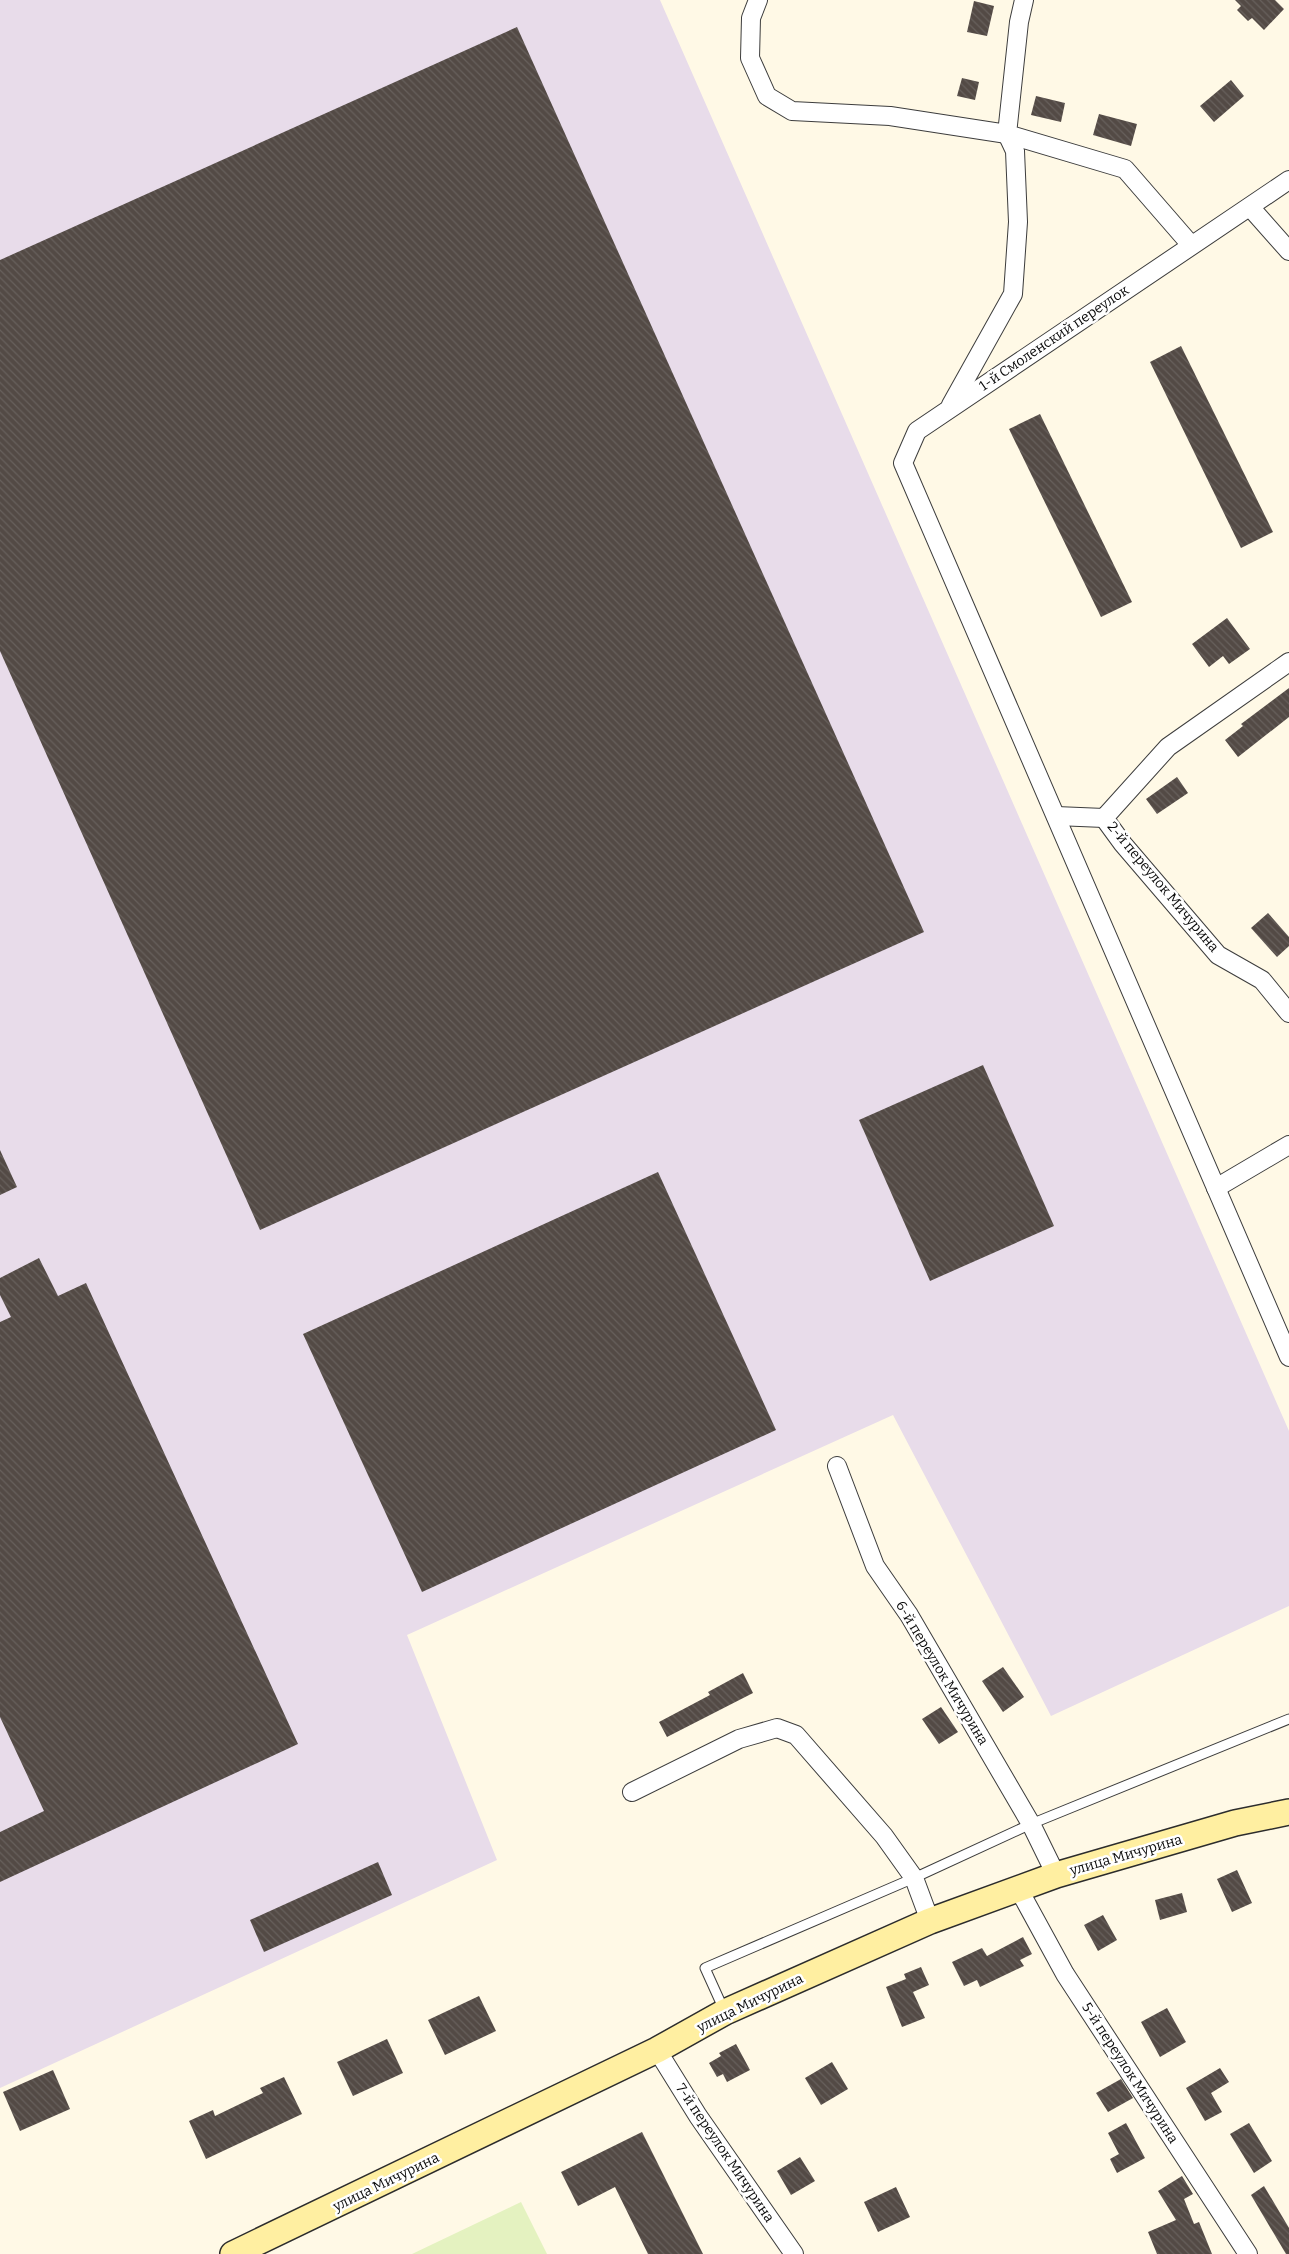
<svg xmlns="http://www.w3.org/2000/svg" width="1289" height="2254" font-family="Bitter,serif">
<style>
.industrial{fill:#e8dcea}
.pitch{fill:#e4f2c0}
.building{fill:url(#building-back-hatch)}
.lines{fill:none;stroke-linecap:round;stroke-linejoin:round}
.lane-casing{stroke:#3d3d3d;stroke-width:11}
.street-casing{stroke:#3d3d3d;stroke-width:20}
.secondary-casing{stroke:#2c2c2c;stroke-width:28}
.lane{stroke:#fff;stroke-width:9}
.street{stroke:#fff;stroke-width:18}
.secondary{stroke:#ffefa1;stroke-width:25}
.labels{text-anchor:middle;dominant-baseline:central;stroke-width:5;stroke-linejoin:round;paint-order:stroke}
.street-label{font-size:14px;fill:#0a0a0a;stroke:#fff}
</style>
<defs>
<pattern id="building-back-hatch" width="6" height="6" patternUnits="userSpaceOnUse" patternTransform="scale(1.25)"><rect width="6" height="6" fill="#534a45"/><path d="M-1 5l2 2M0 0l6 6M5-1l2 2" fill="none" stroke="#67605c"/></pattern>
</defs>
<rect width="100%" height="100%" fill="#fff9e6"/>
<path class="industrial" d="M0 0H660L1289 1431V1606L1051 1716 893 1415 407 1635 497 1860 0 2088Z"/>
<path class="pitch" d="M521 2202 547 2254H412Z"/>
<g class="building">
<path d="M1235 0H1275L1284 9 1264 30 1252 18 1248 21 1237 10 1241 6Z"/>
<path d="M974 1 994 6 987 36 967 32Z"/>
<path d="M517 27 924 932 260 1230 0 651V260Z"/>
<path d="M962 78 979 82 975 100 957 96Z"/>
<path d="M1231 80 1244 96 1214 122 1200 106Z"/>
<path d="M1036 96 1065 103 1061 122 1031 115Z"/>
<path d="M1099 114 1137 124 1131 146 1093 135Z"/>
<path d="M1181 346 1273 532 1241 548 1150 362Z"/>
<path d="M1040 414 1132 602 1101 617 1009 429Z"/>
<path d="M1227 618 1250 649 1229 664 1223 656 1209 667 1192 644Z"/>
<path d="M1289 688V717L1238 757 1225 740 1243 726 1241 724Z"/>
<path d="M1177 777 1188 793 1157 814 1146 799Z"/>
<path d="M1268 913 1289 937V946L1277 957 1251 928Z"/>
<path d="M983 1065 1054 1226 930 1281 859 1120Z"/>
<path d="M0 1150 17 1187 0 1195Z"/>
<path d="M658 1172 776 1430 422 1592 303 1334Z"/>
<path d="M39 1258 58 1296 86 1283 298 1744 0 1882V1832L44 1811 0 1717V1322L11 1317 0 1295V1278Z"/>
<path d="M1003 1667 1024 1697 1003 1712 982 1681Z"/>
<path d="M743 1673 753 1693 667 1737 659 1722 710 1695 708 1692Z"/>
<path d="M941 1707 958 1732 939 1744 922 1719Z"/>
<path d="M378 1862 392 1895 264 1952 250 1920Z"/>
<path d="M1237 1870 1252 1903 1232 1912 1217 1879Z"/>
<path d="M1182 1893 1187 1912 1160 1920 1155 1900Z"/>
<path d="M1103 1915 1117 1940 1098 1951 1084 1925Z"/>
<path d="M1023 1937 1032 1954 1020 1960 1024 1966 980 1987 977 1980 964 1986 952 1962 982 1948 987 1956Z"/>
<path d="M921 1967 929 1985 913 1992 925 2018 902 2027 886 1987 906 1979 904 1974Z"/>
<path d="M479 1996 496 2031 445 2055 428 2020Z"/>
<path d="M1167 2008 1186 2042 1160 2057 1141 2022Z"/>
<path d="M387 2039 403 2073 353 2096 337 2062Z"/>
<path d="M736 2044 750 2070 727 2082 723 2074 717 2077 709 2063 721 2056 719 2053Z"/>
<path d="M832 2062 848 2089 821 2105 805 2078Z"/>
<path d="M1220 2068 1229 2082 1211 2093 1222 2112 1205 2121 1186 2088Z"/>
<path d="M53 2070 70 2109 20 2131 3 2092Z"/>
<path d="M284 2077 302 2114 206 2159 189 2121 213 2110 215 2116 263 2093 260 2088Z"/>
<path d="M1121 2079 1133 2098 1108 2112 1096 2093Z"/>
<path d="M1126 2123 1145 2158 1117 2173 1110 2159 1119 2154 1108 2133Z"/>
<path d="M1249 2123 1272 2161 1254 2173 1230 2134Z"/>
<path d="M642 2132 703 2254H648L615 2187 578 2206 561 2172Z"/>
<path d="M800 2157 815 2181 791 2195 777 2171Z"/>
<path d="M1182 2176 1193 2194 1184 2199 1194 2224 1199 2222 1212 2254H1157L1148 2232 1176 2220 1158 2191Z"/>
<path d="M1264 2186 1289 2228V2254H1286L1251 2195Z"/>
<path d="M896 2187 910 2217 878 2232 864 2202Z"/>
</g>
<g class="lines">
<defs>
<path id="lane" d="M724 2010 705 1968 914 1878 1031 1824 1289 1719"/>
<g id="street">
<path d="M758 0 751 18 750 58 767 96 792 111 890 116 1007 134 1125 169 1191 245"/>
<path d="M1289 180 917 431 903 463 1289 1357"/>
<path d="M1250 207 1289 251"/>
<path d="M951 405 1013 294 1018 222 1015 151 1007 134 1019 22 1024 0"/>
<path d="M1056 816 1104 818 1168 747 1289 662"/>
<path d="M1104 818 1123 844 1218 955 1262 980 1289 1013"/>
<path d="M1216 1188 1289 1145"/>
<path d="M837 1466 875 1566 909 1615 1031 1824 1056 1875"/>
<path d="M632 1792 739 1739 777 1728 796 1735 884 1836 914 1878 930 1921"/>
<path d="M1018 1888 1065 1974 1248 2254"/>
<path d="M657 2050 698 2116 794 2254"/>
</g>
<path id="secondary" d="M233 2254 657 2050 725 2012 930 1921 1056 1875 1235 1823 1289 1812"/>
</defs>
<use href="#lane" class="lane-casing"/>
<use href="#street" class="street-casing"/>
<use href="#secondary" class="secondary-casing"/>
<use href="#lane" class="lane"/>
<use href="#street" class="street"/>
<use href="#secondary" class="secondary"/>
</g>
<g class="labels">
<g class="street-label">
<text transform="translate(1054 338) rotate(-34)">1-й Смоленский переулок</text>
<text transform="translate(1163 887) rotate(50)">2-й переулок Мичурина</text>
<text transform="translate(942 1673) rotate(59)">6-й переулок Мичурина</text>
<text transform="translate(1126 1855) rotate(-16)">улица Мичурина</text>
<text transform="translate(750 2003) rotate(-26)">улица Мичурина</text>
<text transform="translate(1130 2073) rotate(57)">5-й переулок Мичурина</text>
<text transform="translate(725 2153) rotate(56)">7-й переулок Мичурина</text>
<text transform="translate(386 2182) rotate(-26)">улица Мичурина</text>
</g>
</g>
</svg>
